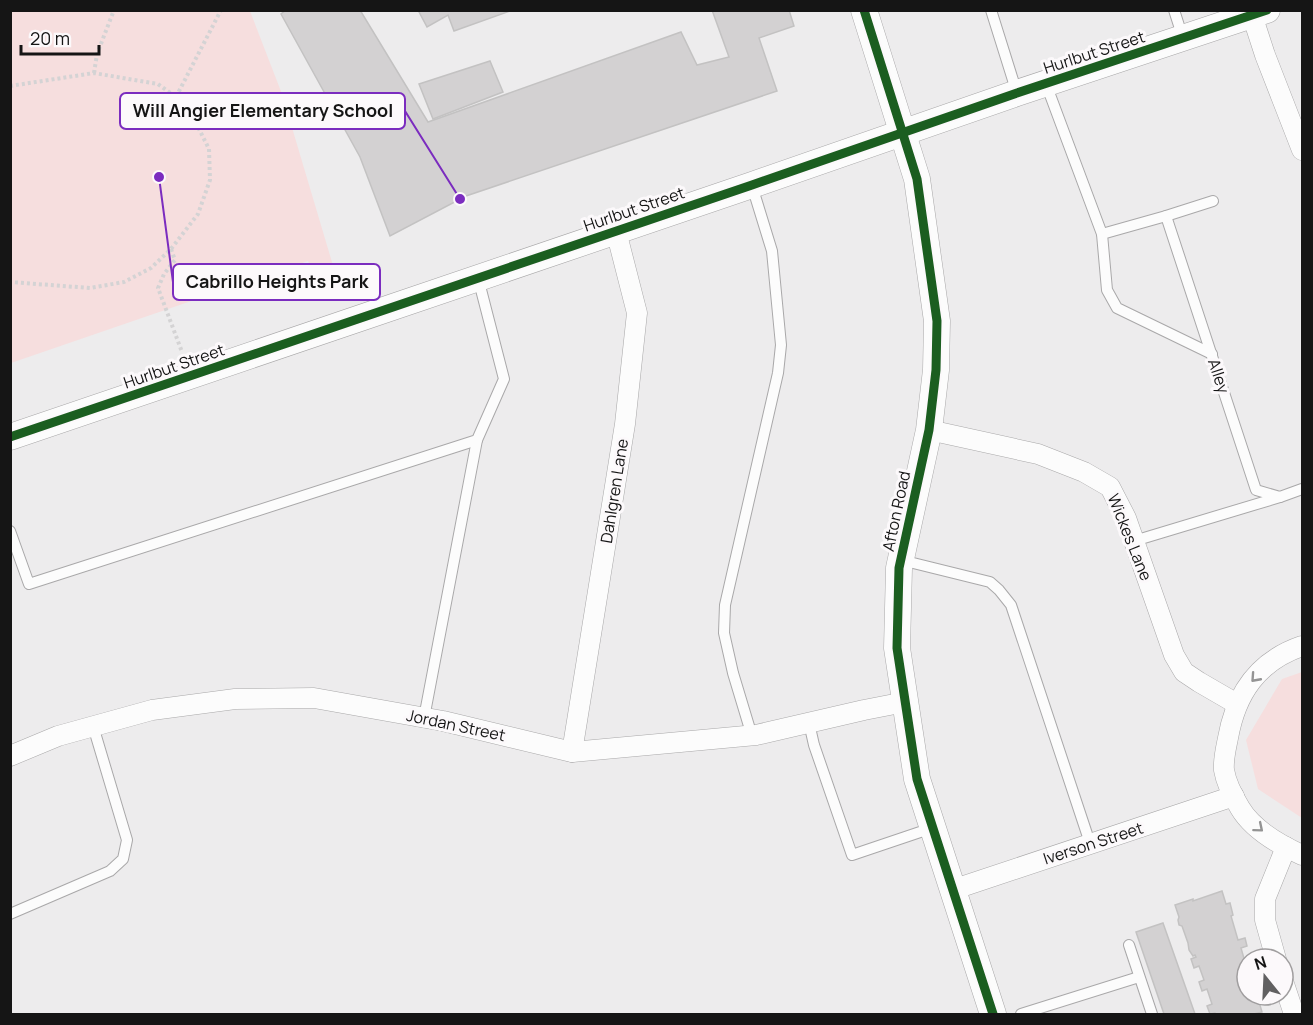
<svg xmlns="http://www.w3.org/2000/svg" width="1313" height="1025" font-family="Manrope,sans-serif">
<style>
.green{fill:#f6dede}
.building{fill:#d3d1d2;stroke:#c3c2c2;stroke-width:1.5}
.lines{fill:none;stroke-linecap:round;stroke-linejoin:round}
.service-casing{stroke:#a9a8a9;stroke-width:12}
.minor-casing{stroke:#a9a8a9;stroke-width:21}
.tertiary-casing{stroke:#a9a8a9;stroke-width:27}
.path{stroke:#d4d3d4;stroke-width:4;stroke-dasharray:3 3;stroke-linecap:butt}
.service{stroke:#fcfcfc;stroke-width:10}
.minor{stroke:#fcfcfc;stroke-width:20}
.tertiary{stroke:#fcfcfc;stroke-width:26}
.cycleway-casing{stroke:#fcf9fb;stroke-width:13}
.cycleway{stroke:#1b5e20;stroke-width:9}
.oneway{stroke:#949494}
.labels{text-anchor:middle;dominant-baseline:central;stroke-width:6;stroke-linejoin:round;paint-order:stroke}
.street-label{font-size:16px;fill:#151515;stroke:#fcf9fb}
.leader{fill:none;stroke:#7b2cbf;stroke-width:2}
.callout-dot{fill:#7b2cbf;stroke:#fcf9fb;stroke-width:2}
.callout{fill:#fcf9fb;stroke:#7b2cbf;stroke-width:2}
.callout-label{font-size:18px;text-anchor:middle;font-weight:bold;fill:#151515}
</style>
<rect width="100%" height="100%" fill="#edeced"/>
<g class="green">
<path d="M10 11H250L282 94 340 289 321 295 308 261 11 363Z"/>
<path d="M1302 672V818L1258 789 1246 740 1282 679Z"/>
</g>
<g class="building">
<path d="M286 10H360L428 122 681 32 697 65 729 57 712 10H789L794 26 759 38 777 91 466 196 390 236 360 157 281 14Z"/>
<path d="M418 10H513L454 31 448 15 427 27Z"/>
<path d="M490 61 503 92 433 119 419 84Z"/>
<path d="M1222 891 1226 904 1230 903 1233 915 1231 916 1238 940 1245 938 1247 946 1241 948 1245 962H1247V995H1257L1262 1012 1254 1014H1216L1215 1013 1210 1014 1207 1006 1212 1004 1207 989 1202 991 1199 982 1204 980 1199 966 1194 968 1191 959 1196 957 1195 955 1193 956 1189 950 1188 943 1182 926 1179 925 1178 920 1179 917 1175 905 1193 899V901Z"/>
<path d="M1163 923 1195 1014H1164L1136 932Z"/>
</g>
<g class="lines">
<defs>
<g id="service">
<path d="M991 10 1017 93"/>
<path d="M1174 10 1183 38"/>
<path d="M1046 84 1102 234 1107 290 1117 308 1212 354"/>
<path d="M752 186 772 251 781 345 778 373 725 605 724 633 733 673 752 736"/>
<path d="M1166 216 1256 490 1280 497 1302 489"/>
<path d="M1102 234 1166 216 1213 201"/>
<path d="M10 531 29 584 477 440 504 379 478 278"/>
<path d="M1134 541 1280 497"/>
<path d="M901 560 990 582 999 590 1011 605 1090 843"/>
<path d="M424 718 477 440"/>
<path d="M809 723 814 745 852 855 932 828"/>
<path d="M10 914 110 871 123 859 127 840 93 726"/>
<path d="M1129 945 1152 1014"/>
<path d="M1021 1014 1139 977"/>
</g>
<g id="minor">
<path d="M1252 15 1265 55 1302 150"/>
<path d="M929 430 1038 454 1084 472 1110 487 1126 518 1174 655 1184 672 1199 682 1237 704"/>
<path d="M1302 646C1258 661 1236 693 1228 738 1226 748 1223 760 1224 770 1226 782 1234 798 1240 808 1253 830 1280 845 1302 855"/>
<path d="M572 752 625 424 637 313 616 231"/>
<path d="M10 756 58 736 152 710 235 699 314 698 443 721 572 752 756 735 864 710 905 702"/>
<path d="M952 890 1234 796"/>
<path d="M1276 959 1265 920V899L1286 847"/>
<path d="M1283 981 1294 1014"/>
</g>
<g id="tertiary">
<path d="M864 10 917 179 937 321 936 370 929 430 899 568 897 648 917 779 993 1014"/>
<path d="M10 437 752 185 1017 93 1267 10"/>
</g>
</defs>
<use href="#service" class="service-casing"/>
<use href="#minor" class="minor-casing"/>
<use href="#tertiary" class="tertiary-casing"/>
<g class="path">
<path d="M94 73 97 54 114 10"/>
<path d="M10 86 94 73 158 84 176 97 198 127 209 149 210 180 198 214 171 249 151 268 124 282 90 288 10 282"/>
<path d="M176 97 221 10"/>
<path d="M171 249 175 260 164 274 158 288 182 352"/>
</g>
<use href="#service" class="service"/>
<use href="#minor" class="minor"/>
<use href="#tertiary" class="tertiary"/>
<defs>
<g id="cycleway">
<path d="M864 10 917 179 937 321 936 370 929 430 899 568 897 648 917 779 993 1014"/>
<path d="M10 437 752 185 1017 93 1267 10"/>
</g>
</defs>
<use href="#cycleway" class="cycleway-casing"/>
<use href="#cycleway" class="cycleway"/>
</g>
<defs><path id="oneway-chevron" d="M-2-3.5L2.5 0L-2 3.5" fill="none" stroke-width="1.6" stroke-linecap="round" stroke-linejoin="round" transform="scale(1.5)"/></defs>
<g class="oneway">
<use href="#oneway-chevron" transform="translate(1255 678) rotate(132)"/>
<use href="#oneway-chevron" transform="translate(1259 828) rotate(40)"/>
</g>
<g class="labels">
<g class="street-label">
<text transform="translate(1094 52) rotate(-18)">Hurlbut Street</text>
<text transform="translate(634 209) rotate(-19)">Hurlbut Street</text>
<text transform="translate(174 366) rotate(-19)">Hurlbut Street</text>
<text transform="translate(1219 376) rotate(72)">Alley</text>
<text transform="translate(614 491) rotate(-81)">Dahlgren Lane</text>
<text transform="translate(896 511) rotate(-78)">Afton Road</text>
<text transform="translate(1130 537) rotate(68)">Wickes Lane</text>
<text transform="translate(456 725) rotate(12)">Jordan Street</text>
<text transform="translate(1093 843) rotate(-18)">Iverson Street</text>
</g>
</g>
<path class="leader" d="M460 199L405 111M159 177L173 282"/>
<g class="callout-dot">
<circle cx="460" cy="199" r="6"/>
<circle cx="159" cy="177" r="6"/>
</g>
<g class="callout">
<rect x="120" y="93" width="285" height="36" rx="6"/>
<rect x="173" y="264" width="207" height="36" rx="6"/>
</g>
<g class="callout-label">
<text x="263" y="117">Will Angier Elementary School</text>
<text x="277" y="288">Cabrillo Heights Park</text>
</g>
<rect width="1313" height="1025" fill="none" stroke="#151515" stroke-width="24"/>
<g transform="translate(1265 977) rotate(342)"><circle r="28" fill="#fcf9fb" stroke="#a09e9f" stroke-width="1.5"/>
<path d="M0-4.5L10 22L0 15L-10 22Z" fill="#616061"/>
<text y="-9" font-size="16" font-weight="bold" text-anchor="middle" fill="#151515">N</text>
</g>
<path d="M21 45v9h78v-9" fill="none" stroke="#151515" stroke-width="3"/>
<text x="30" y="45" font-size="18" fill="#151515" stroke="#fcf9fb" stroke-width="4.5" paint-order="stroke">20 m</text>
</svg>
